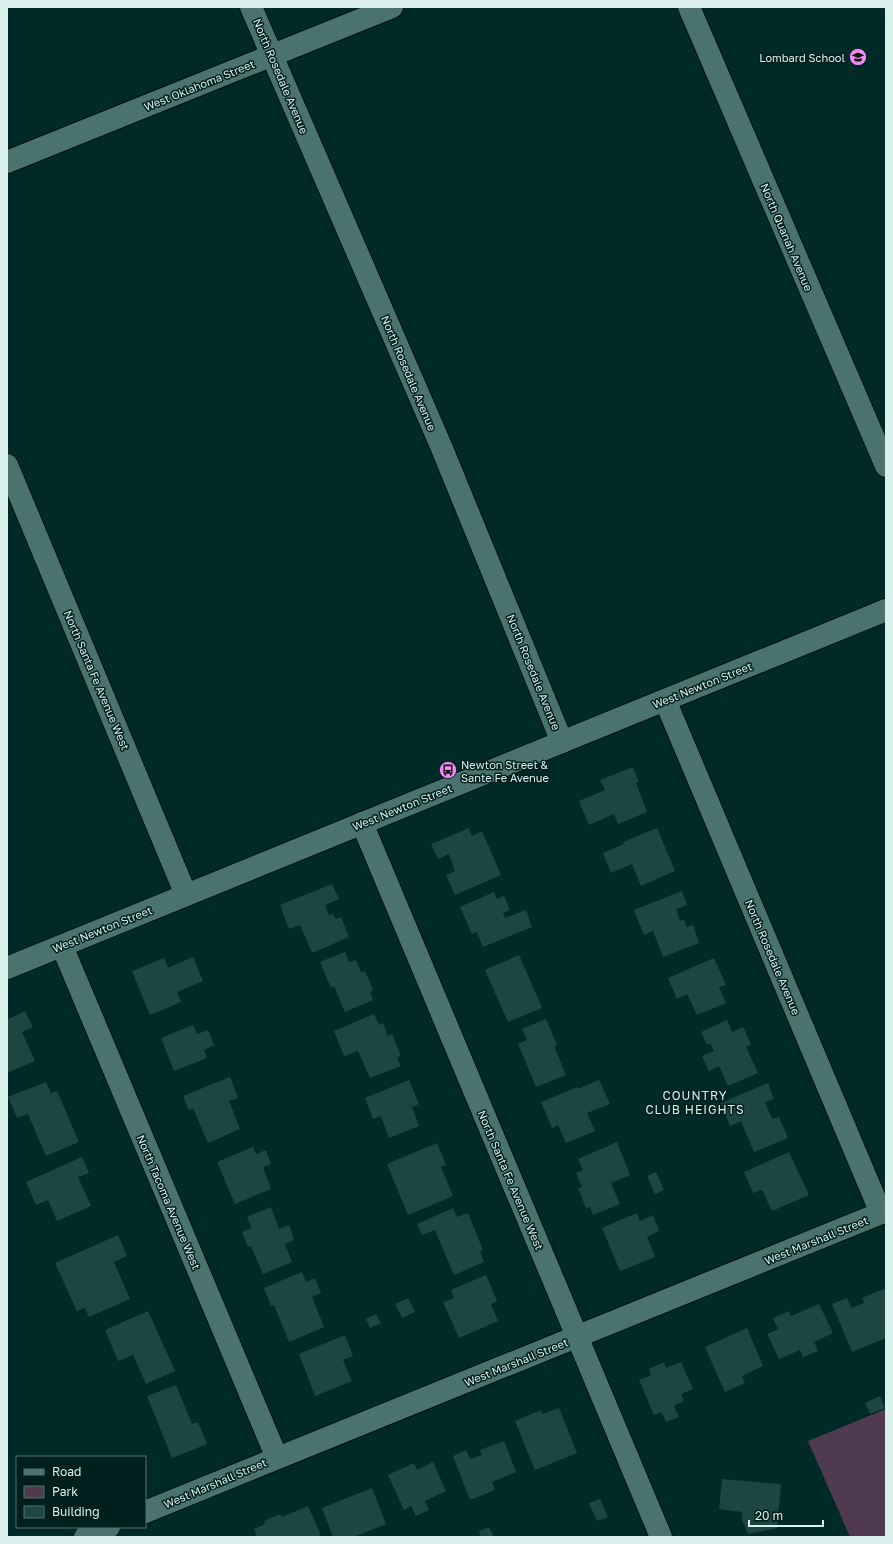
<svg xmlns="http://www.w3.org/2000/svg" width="893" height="1544" font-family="'Golos Text',sans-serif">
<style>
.green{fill:#4f3a4f}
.building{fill:#1d4643}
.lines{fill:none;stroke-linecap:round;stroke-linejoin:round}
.minor-casing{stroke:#00100f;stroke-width:24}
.minor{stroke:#4a7370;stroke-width:22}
.labels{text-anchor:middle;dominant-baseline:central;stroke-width:3;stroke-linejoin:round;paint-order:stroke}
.poi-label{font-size:11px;fill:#daf0ed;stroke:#001f1d;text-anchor:end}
.street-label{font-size:11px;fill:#daf0ed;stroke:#001f1d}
.neighbourhood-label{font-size:12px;letter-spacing:1px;fill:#daf0ed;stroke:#001f1d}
</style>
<rect width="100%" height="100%" fill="#002a28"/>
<path class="green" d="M886 1409V1537H850L808 1441Z"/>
<g class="building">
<path d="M633 767 639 782 636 783 647 812 618 824 614 814 589 825 579 801 605 790 600 780Z"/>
<path d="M469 828 472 836 482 831 501 875 455 895 446 875 455 871 449 854 438 859 431 844Z"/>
<path d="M657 828 675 871 641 886 632 864 611 873 603 853 624 844 623 842Z"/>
<path d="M332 884 339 899 325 905 329 915 333 914 336 919 341 917 349 937 312 953 300 925 289 929 280 905Z"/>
<path d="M682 891 687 905 676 909 680 921 684 919 687 927 693 925 699 943 663 957 653 931 644 935 634 910Z"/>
<path d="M494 892 497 899 504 896 510 910 503 913 505 918 526 910 532 927 483 947 477 932 472 934 460 907Z"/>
<path d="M345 952 349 962 356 960 361 972 365 971 373 990 370 992 373 1000 345 1012 334 986 331 988 320 962Z"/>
<path d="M519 955 542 1008 508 1022 485 970Z"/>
<path d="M193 957 203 981 177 992 181 1002 150 1015 132 971 164 958 168 968Z"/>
<path d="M714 958 726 985 719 987 726 1003 697 1015 687 994 677 999 668 978Z"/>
<path d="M25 1011 33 1027 22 1032 35 1061 7 1073V1020Z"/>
<path d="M374 1014 379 1025 383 1023 388 1036 392 1034 401 1056 397 1057 401 1066 370 1078 358 1051 344 1056 334 1031Z"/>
<path d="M546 1019 557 1045 554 1046 566 1075 536 1087 518 1044 527 1040 522 1029Z"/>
<path d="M727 1020 732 1032 743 1027 751 1044 746 1047 758 1073 728 1086 719 1066 709 1071 702 1056 714 1051 710 1043 707 1045 701 1032Z"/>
<path d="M193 1025 197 1034 208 1030 214 1045 204 1050 207 1058 174 1071 161 1038Z"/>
<path d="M230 1077 238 1098 229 1101 240 1129 208 1143 193 1108 189 1110 183 1096Z"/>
<path d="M409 1080 419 1104 412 1107 419 1126 389 1138 381 1116 373 1119 365 1098Z"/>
<path d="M599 1080 610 1104 587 1113 595 1131 566 1143 558 1125 552 1128 541 1102 577 1087 578 1089Z"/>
<path d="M46 1082 51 1093 57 1091 79 1142 46 1156 28 1114 17 1118 8 1097Z"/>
<path d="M768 1083 774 1099 765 1102 772 1119 779 1117 788 1138 754 1152 741 1121 730 1126 721 1103Z"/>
<path d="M617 1142 630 1175 611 1183 620 1204 593 1215 590 1207 586 1208 578 1188 582 1187 576 1173 583 1170 578 1159Z"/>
<path d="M437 1143 446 1165 441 1167 453 1196 408 1215 387 1164Z"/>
<path d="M253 1147 256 1154 266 1150 271 1164 263 1167 271 1189 235 1204 217 1162Z"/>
<path d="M789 1152 809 1195 772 1211 762 1190 753 1193 744 1172Z"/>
<path d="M82 1157 89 1173 78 1177 91 1206 57 1221 48 1200 36 1205 26 1182Z"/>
<path d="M656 1172 664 1190 655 1194 647 1176Z"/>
<path d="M271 1207 279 1229 289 1225 294 1240 285 1244 292 1262 263 1274 251 1246 248 1247 242 1232 251 1228 247 1217Z"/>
<path d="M453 1208 457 1217 468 1213 483 1250 480 1251 484 1262 454 1275 435 1230 422 1235 417 1224Z"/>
<path d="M637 1213 640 1221 653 1215 659 1231 647 1237 655 1257 620 1271 602 1228Z"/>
<path d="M118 1235 127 1256 114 1262 130 1299 89 1317 85 1308 77 1311 55 1263Z"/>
<path d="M302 1272 306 1282 315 1278 321 1293 312 1297 324 1327 289 1342 274 1305 271 1306 264 1288Z"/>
<path d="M486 1275 497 1301 491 1304 498 1321 459 1338 443 1302 454 1298 451 1290Z"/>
<path d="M884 1289 886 1293V1338L852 1352 832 1304 847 1298 851 1308 864 1303 862 1298Z"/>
<path d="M408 1298 415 1312 402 1318 395 1304Z"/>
<path d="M819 1304 833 1333 814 1342 818 1351 803 1357 800 1350 779 1359 767 1334 778 1329 773 1318 789 1311 791 1316Z"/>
<path d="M148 1311 175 1371 146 1384 133 1355 118 1361 105 1330Z"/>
<path d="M376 1314 381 1323 370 1328 366 1319Z"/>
<path d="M747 1328 763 1366 742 1376 745 1383 725 1392 705 1347Z"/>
<path d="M345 1335 353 1356 343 1360 352 1381 315 1396 299 1354Z"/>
<path d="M664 1362 666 1368 681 1362 693 1389 681 1394 684 1401 674 1406 679 1417 666 1422 661 1412 654 1415 639 1380 651 1375 649 1369Z"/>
<path d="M176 1385 192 1424 198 1422 207 1444 172 1458 147 1396Z"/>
<path d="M880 1396 885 1408 870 1414 865 1403Z"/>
<path d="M559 1408 577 1453 535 1470 515 1421 541 1410 542 1414Z"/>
<path d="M504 1441 516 1472 492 1482 495 1490 470 1500 453 1456 466 1450 470 1459 482 1455 480 1450Z"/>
<path d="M433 1462 446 1491 425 1501 429 1510 416 1516 411 1506 404 1510 388 1475 414 1463 417 1470Z"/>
<path d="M722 1479 781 1484 777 1528 748 1534 742 1520V1512L719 1509Z"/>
<path d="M372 1488 386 1524 354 1537H333L322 1508Z"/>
<path d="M600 1499 608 1517 597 1521 589 1503Z"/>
<path d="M308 1506 321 1535 316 1537H257L254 1529 265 1524 264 1521 280 1514 282 1517Z"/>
<path d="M489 1527 494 1537H481L479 1531Z"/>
</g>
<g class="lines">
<defs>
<g id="minor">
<path d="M251 7 441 446 562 742"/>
<path d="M689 7 886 466"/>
<path d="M7 162 392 7"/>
<path d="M7 465 186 895"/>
<path d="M665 700 881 1213"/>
<path d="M362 823 661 1537"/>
<path d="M62 946 277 1458"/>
<path d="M7 968 886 610"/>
<path d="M145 1512 886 1211"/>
<path d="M85 1537 109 1527"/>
</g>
</defs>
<use href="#minor" class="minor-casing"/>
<use href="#minor" class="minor"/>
</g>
<defs>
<symbol id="school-disc" viewBox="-11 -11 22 22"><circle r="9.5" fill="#f38af1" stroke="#001f1d"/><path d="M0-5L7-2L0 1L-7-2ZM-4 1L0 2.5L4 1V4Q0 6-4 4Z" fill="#111"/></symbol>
<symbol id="bus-disc" viewBox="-11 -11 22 22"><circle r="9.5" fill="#f38af1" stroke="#001f1d"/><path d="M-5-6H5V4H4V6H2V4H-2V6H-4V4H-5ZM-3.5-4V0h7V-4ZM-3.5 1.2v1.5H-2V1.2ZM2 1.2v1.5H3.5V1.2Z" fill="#111"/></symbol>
</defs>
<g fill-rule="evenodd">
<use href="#school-disc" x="848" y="47" width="20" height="20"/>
<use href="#bus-disc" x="438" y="760" width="20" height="20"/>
</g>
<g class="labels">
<g class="poi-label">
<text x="845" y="57">Lombard School</text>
<text x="461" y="764" text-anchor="start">Newton Street &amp;<tspan x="461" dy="13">Sante Fe Avenue</tspan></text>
</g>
<g class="street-label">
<text transform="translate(281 76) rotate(67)">North Rosedale Avenue</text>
<text transform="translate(199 85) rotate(-22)">West Oklahoma Street</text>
<text transform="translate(787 237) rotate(67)">North Quanah Avenue</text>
<text transform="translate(409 373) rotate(67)">North Rosedale Avenue</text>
<text transform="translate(534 672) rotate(68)">North Rosedale Avenue</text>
<text transform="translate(97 680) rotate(67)">North Santa Fe Avenue West</text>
<text transform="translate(702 685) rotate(-22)">West Newton Street</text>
<text transform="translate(402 807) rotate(-22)">West Newton Street</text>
<text transform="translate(102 929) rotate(-22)">West Newton Street</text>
<text transform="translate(773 957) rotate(67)">North Rosedale Avenue</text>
<text transform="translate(511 1180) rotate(67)">North Santa Fe Avenue West</text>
<text transform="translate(169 1202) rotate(67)">North Tacoma Avenue West</text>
<text transform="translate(816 1240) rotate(-22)">West Marshall Street</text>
<text transform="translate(516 1362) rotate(-22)">West Marshall Street</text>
<text transform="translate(215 1483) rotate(-23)">West Marshall Street</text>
</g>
<g class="neighbourhood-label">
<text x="695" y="1095">COUNTRY<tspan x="695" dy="14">CLUB HEIGHTS</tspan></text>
</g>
</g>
<rect width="893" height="1544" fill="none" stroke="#daf0ed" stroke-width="16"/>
<rect x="16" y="1456" width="130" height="72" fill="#001f1d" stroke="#577370"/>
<rect x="24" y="1469" width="20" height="6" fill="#4a7370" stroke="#577370"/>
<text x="52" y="1476" font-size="12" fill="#daf0ed">Road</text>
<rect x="24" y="1486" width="20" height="12" fill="#4f3a4f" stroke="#577370"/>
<text x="52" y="1496" font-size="12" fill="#daf0ed">Park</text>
<rect x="24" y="1506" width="20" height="12" fill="#1d4643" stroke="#577370"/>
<text x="52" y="1516" font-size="12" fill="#daf0ed">Building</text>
<path d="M749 1520v6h74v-6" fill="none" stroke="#daf0ed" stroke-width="2"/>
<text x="755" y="1520" font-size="12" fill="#daf0ed" stroke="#001f1d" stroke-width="3" paint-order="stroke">20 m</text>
</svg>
